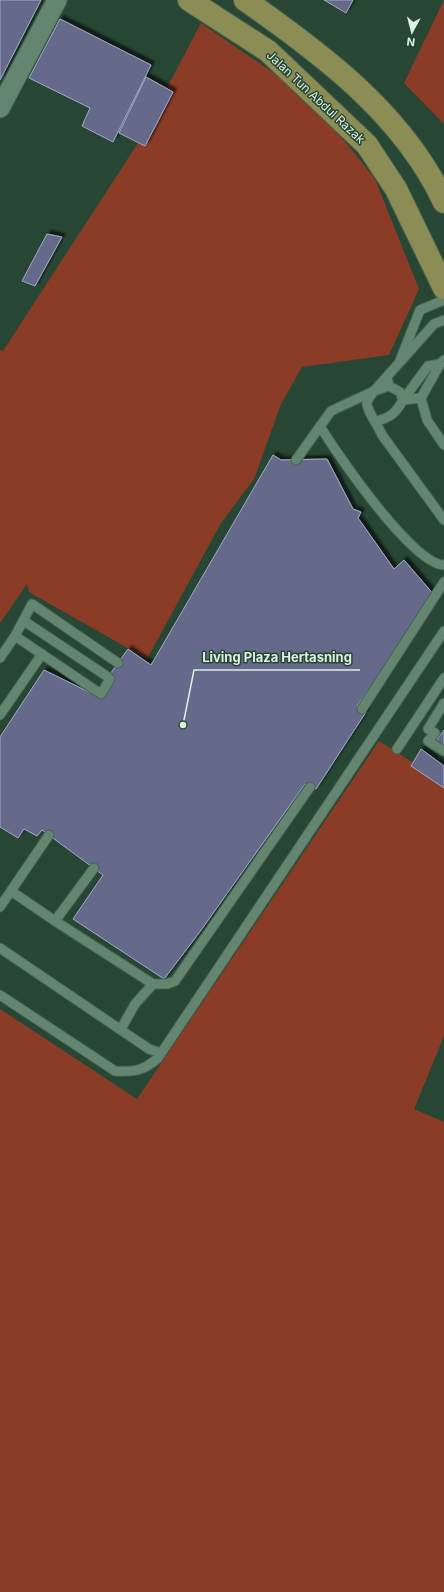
<svg xmlns="http://www.w3.org/2000/svg" width="444" height="1592" font-family="Inter,sans-serif">
<style>
.green{fill:#8a3c27}
.building{fill:#656b8b;stroke:#a1a8ca;filter:url(#shadow)}
.lines{fill:none;stroke-linecap:round;stroke-linejoin:round}
.lane-casing{stroke:#476353;stroke-width:11}
.street-casing{stroke:#476353;stroke-width:21}
.primary-casing{stroke:#476353;stroke-width:24}
.lane{stroke:#648670;stroke-width:9}
.street{stroke:#648670;stroke-width:19}
.primary{stroke:#8b8d54;stroke-width:22}
.labels{text-anchor:middle;dominant-baseline:central;stroke-width:3;stroke-linejoin:round;paint-order:stroke}
.street-label{font-size:12px;fill:#ddefe2;stroke:#274734}
.leader{fill:none;stroke:#ddefe2;stroke-width:1.5}
.callout-dot{fill:#ddefe2;stroke:#274734;stroke-width:1.5}
.callout-label{font-size:13px;text-anchor:middle;font-weight:bold;fill:#ddefe2;stroke:#274734;stroke-width:3;stroke-linejoin:round;paint-order:stroke}
</style>
<defs>
<filter id="shadow"><feDropShadow dx="3.5" dy="-3.5" stdDeviation="1" flood-color="#0009"/></filter>
</defs>
<rect width="100%" height="100%" fill="#274734"/>
<g class="green">
<path d="M444 0V124L404 83Z"/>
<path d="M201 23 311 99 375 179 419 289 389 355 302 367 281 404 254 479 221 523 147 659 29 592 27 584 0 623V350L3 351 138 143Z"/>
<path d="M379 741 444 782V1036L414 1109 444 1122V1592H0V1009L137 1099Z"/>
</g>
<g class="building">
<path d="M0 0H41L0 80Z"/>
<path d="M324 0H353L346 13Z"/>
<path d="M60 19 151 65 113 142 82 126 90 108 29 78Z"/>
<path d="M146 77 173 92 145 146 119 133Z"/>
<path d="M47 234 62 237 35 286 22 281Z"/>
<path d="M273 455 281 460 327 459 353 509 361 512 358 518 394 569 404 560 435 596 357 706 366 712 316 789 305 784 199 933 164 979 73 919 103 875 42 830 37 836 24 829 18 838 0 827V737L44 670 95 695 128 649 151 665Z"/>
<path d="M444 730V747L436 741Z"/>
<path d="M421 749 444 766V788L411 766Z"/>
</g>
<g class="lines">
<defs>
<g id="lane">
<path d="M444 360 440 364 421 398 427 420 444 445"/>
<path d="M401 361 434 324 444 320"/>
<path d="M388 381 389 386 400 392 403 400"/>
<path d="M389 386 374 391C372 394 368 399 367 402 366 410 379 427 382 435L444 520"/>
<path d="M403 400 428 366 440 364"/>
<path d="M376 421C390 418 396 413 403 400L421 398"/>
<path d="M320 426C337 454 412 564 444 565"/>
<path d="M296 460 331 411 374 391 399 363 420 310 444 300"/>
<path d="M24 621 108 677"/>
<path d="M0 658 15 636"/>
<path d="M98 692 15 636 32 604 118 663"/>
<path d="M101 694 110 679"/>
<path d="M444 703 428 729 435 733 428 741 444 751"/>
<path d="M362 709 444 582"/>
<path d="M0 715 42 654"/>
<path d="M397 749 444 678"/>
<path d="M94 868 55 921 153 984"/>
<path d="M11 891 55 921"/>
<path d="M0 907 49 835"/>
<path d="M0 948 149 1049 161 1053"/>
<path d="M0 995 115 1071C135 1072 143 1071 158 1058L444 631"/>
<path d="M121 1029 135 1004 153 984H167L175 981 310 787"/>
</g>
<path id="street" d="M0 108 57 0"/>
<g id="primary">
<path d="M189 0 268 51 367 145 396 189 444 288"/>
<path d="M245 0C322 54 403 114 444 202"/>
</g>
</defs>
<use href="#lane" class="lane-casing"/>
<use href="#street" class="street-casing"/>
<use href="#primary" class="primary-casing"/>
<use href="#lane" class="lane"/>
<use href="#street" class="street"/>
<use href="#primary" class="primary"/>
</g>
<g class="labels">
<g class="street-label">
<text transform="translate(316 97) rotate(43)">Jalan Tun Abdul Razak</text>
</g>
</g>
<path class="leader" d="M183 725L194 670H360"/>
<circle class="callout-dot" cx="183" cy="725" r="4"/>
<g class="callout-label">
<text x="277" y="662">Living Plaza Hertasning</text>
</g>
<g transform="translate(412 32) rotate(187)" stroke="#274734" stroke-width="3" paint-order="stroke">
<path d="M0-3L7 15L0 10L-7 15Z" fill="#ddefe2"/>
<text y="-6" font-size="11" font-weight="bold" text-anchor="middle" fill="#ddefe2">N</text>
</g>
</svg>
